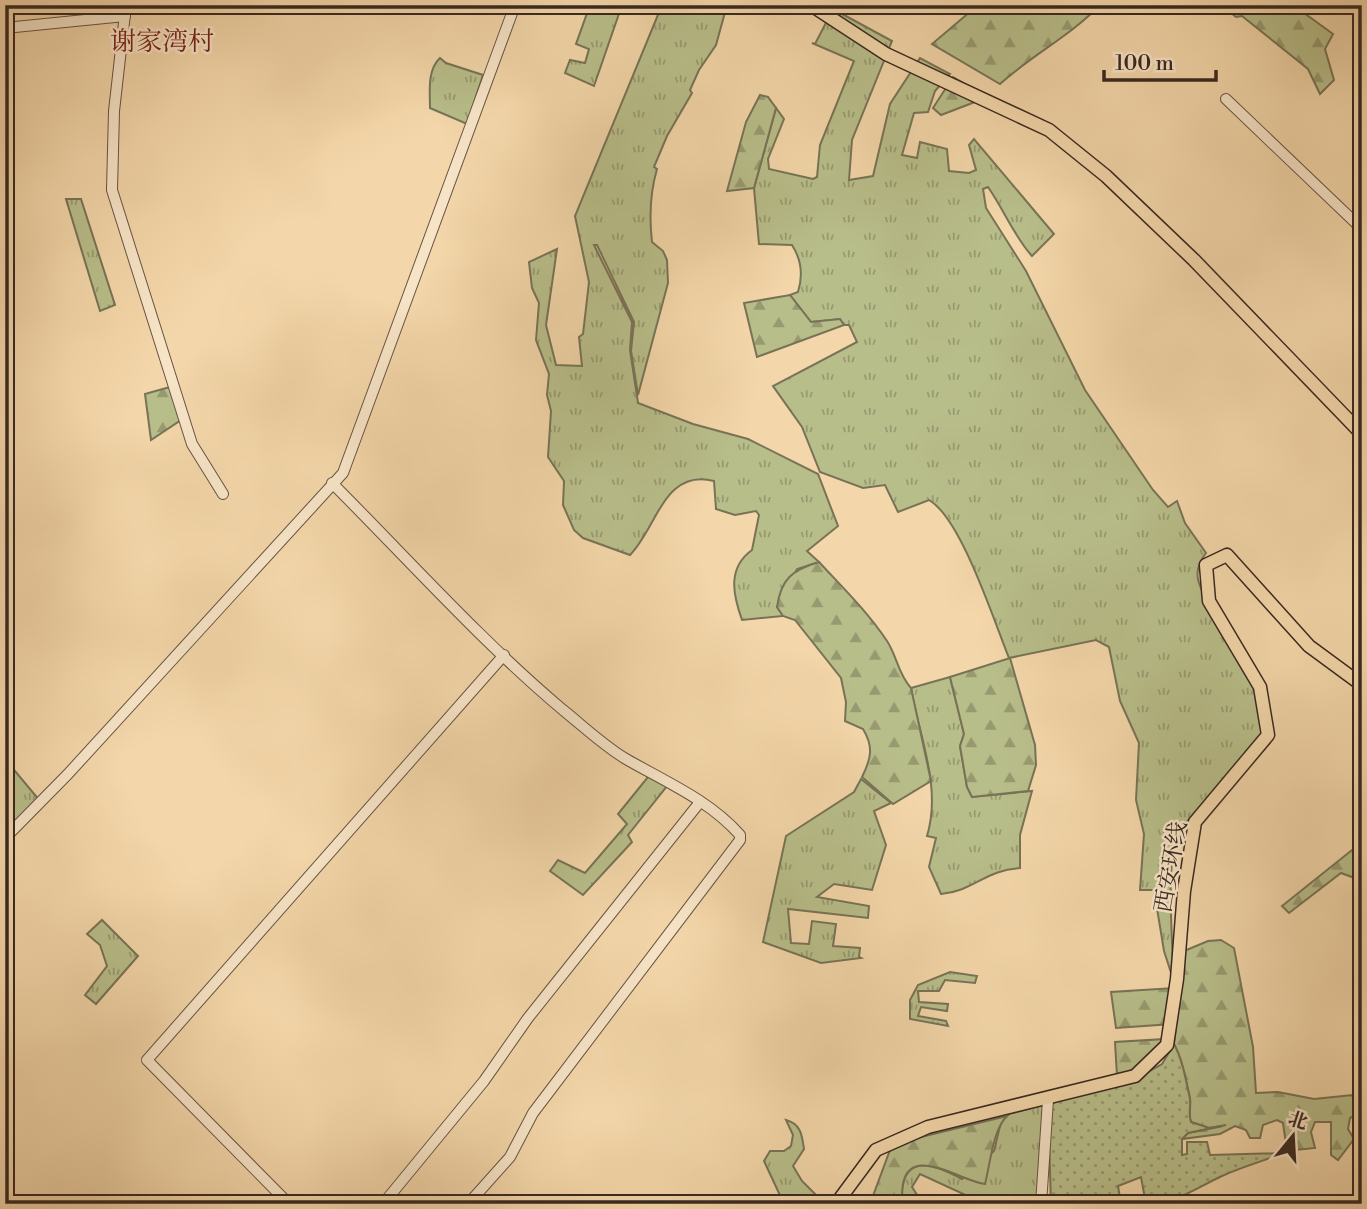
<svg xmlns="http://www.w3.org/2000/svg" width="1367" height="1209" font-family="'Libre Bodoni','Noto Serif SC',serif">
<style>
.grass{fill:url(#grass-tufts);stroke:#787356;stroke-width:2}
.forest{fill:url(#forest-firs);stroke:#787356;stroke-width:2}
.garden{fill:url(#garden-dots);stroke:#787356;stroke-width:2}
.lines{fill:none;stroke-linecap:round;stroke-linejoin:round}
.minor-casing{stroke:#685443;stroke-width:12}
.major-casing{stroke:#392821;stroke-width:15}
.minor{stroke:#f7e4c7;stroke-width:10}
.major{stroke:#f3d6a9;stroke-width:12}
.labels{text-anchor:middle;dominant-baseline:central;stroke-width:5;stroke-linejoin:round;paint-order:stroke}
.street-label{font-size:23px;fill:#392821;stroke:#f7e4c7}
.quarter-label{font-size:26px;fill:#7a1f14;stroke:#f7e4c7}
</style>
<defs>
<pattern id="grass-tufts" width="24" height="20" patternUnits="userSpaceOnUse" patternTransform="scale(1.75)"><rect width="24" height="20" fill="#b8be8a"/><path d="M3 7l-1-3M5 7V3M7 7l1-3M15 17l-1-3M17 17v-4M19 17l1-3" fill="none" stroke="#979a70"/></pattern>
<pattern id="forest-firs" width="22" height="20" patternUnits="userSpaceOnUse" patternTransform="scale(1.75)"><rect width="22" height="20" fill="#b8be8a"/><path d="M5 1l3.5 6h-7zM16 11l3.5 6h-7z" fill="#979a70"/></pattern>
<pattern id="garden-dots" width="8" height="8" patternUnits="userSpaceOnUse" patternTransform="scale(1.75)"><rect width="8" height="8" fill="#b8be8a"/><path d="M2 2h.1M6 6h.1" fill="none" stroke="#979a70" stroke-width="1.8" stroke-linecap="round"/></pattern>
</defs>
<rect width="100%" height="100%" fill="#f3d6a9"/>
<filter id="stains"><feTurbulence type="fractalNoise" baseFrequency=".00286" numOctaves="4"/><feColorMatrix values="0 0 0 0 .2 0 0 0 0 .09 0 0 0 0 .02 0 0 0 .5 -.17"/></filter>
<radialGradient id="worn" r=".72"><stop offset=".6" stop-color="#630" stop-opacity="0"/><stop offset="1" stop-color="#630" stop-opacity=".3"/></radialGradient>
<g class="grass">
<path d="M590 5H622L594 86 565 73 570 60 585 63 589 49 576 44Z"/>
<path d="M662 5H727L716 45 699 70 690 90 692 93 667 136 654 167 657 169C650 193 649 216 652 242L663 251 667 260 668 283 638 395 631 351 634 322 597 245H594L632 322 630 350 638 403 693 424 748 439 818 474 838 526 807 551 819 562 797 569 777 607 783 616 742 620C733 595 727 568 752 550L759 515 756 511 735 515 716 509 714 481C664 468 657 528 630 555L583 538 574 530 563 505 564 481 548 457 551 411 547 395 549 374 536 340 539 303 532 288 529 262 557 249 546 325 556 365 582 366 579 337 583 334 589 282 575 216Z"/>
<path d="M833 9 892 41 852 140 849 180 873 176 890 104 920 58 950 74 935 91 928 112 914 113 902 155 917 158 920 142 947 149 949 171 969 173 976 170 969 145 974 139 1054 234 1032 256C1014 236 1004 210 988 187L983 189 986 208 1026 271 1085 390 1153 490 1168 507 1177 501 1185 523 1206 553C1199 562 1195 572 1199 583 1211 620 1270 686 1263 727 1258 758 1197 802 1178 834 1165 858 1173 951 1174 982L1164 951 1154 890H1140L1144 834 1136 800 1139 743 1120 701 1109 647 1096 640 1009 658C994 621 961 518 929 500L898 512 885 485 863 488 820 472 802 427 773 386 857 342 849 325H844L840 319 811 322 790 295 798 292C803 276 801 259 792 245L759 244 754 188 776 108 784 119 768 159 769 169 813 179 817 177 820 145 854 61 812 43 815 44Z"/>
<path d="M440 58 446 63 483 75 467 124 430 108C430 92 427 70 440 58Z"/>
<path d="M66 199H81L115 305 100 311Z"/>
<path d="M950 677 964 734 960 746 967 787 972 797 1032 791 1020 835V868C985 870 974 891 941 894L929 867 936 838 927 836C942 787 919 736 911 688Z"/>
<path d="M5 759 40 801 18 824 10 813 5 817Z"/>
<path d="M652 772 671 781 628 835 632 842 583 895 550 871 558 860 585 873 627 824 618 814Z"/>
<path d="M861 779 891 803 874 811 886 845 872 890 834 884 817 897 869 906 868 918 788 909 791 943 809 944 812 921 836 924 833 946 860 948 859 957 861 958 821 963 763 942 786 836 854 792Z"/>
<path d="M102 920 138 956 96 1004 85 995 107 966 100 945 87 934Z"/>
<path d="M950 972 977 976 975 983 945 980 939 991H918L919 1002 948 1004 947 1011 921 1007 918 1016 946 1021 948 1026 910 1019V1000L918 985Z"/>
<path d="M1043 1105 1046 1204H993L991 1199 972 1198 920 1174 912 1187 921 1201 926 1204H915L902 1194C903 1151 938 1166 962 1179L994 1151 1001 1122 1009 1114Z"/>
<path d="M786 1120C801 1124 802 1135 804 1149L793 1166 802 1181 822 1201 820 1204H784L764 1161 770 1151H784L791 1146 793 1135Z"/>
</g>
<g class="forest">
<path d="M978 5H1100C1070 36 1032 55 1000 84L932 44Z"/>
<path d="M1221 5H1293L1333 34 1325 49 1334 80 1320 94 1308 69 1242 16 1236 17Z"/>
<path d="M953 77 988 97 941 115 933 108Z"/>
<path d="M760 95 768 97 776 108 754 188 727 191 746 122Z"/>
<path d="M790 295 811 322 840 319 844 325 757 357 744 303Z"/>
<path d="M177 385 184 418 151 440 145 394Z"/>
<path d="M819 562C843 588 867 611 887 641 897 656 898 674 911 688L931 781 893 804 862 777C871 759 874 747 863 729L845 721 846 702 841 678 795 620 783 616 777 607C781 579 792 570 819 562Z"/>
<path d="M1010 658 1035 745 1036 765 1028 791 972 797 967 787 960 746 964 734 950 677Z"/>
<path d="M1362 842V868L1352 877 1341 873 1289 913 1282 906Z"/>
<path d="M1221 940 1234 948 1253 1047 1256 1093 1278 1092 1314 1099 1362 1094V1112L1350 1118 1348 1129 1354 1139 1338 1160 1331 1155V1122H1315L1311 1132 1315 1148 1287 1151 1283 1123 1277 1120 1263 1125 1260 1138H1250L1246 1130 1235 1126 1220 1134 1182 1139 1188 1133 1223 1126 1209 1128 1191 1122C1188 1114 1191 1107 1190 1099 1186 1081 1183 1061 1174 1044L1184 951 1208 941Z"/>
<path d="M1174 988 1172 1024 1116 1028 1111 992Z"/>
<path d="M1166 1039 1144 1065 1117 1076 1115 1042Z"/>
<path d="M1007 1116C993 1129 990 1165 985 1184 959 1181 903 1138 902 1194L915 1204H870L890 1150 913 1139Z"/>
</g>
<path class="garden" d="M1174 1044C1183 1061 1186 1081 1190 1099 1191 1107 1188 1114 1191 1122L1209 1128 1226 1125 1188 1133 1182 1139V1155L1187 1154V1142H1207L1210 1155 1284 1153C1263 1161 1242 1167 1222 1176 1196 1188 1175 1204 1146 1204L1141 1177 1118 1186 1121 1204H1051L1048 1104 1130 1082 1162 1064Z"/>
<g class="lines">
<defs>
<g id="minor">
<path d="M126 5 114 111 112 190 192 444 223 494"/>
<path d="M5 28 125 16"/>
<path d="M1226 99 1362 229"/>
<path d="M332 483C408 559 481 641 563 710 583 726 604 746 626 759 666 782 709 800 740 835V840L533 1113 510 1157 468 1204"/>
<path d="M5 838 68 774 343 473 515 5"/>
<path d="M289 1204 147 1060 504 655"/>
<path d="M383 1204 484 1081 528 1018 700 802"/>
<path d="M1041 1204 1048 1100"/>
</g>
<g id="major">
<path d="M811 5 886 54 1049 130 1106 176 1194 260 1362 434"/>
<path d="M836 1204 876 1150 928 1127 1135 1076 1167 1045 1177 979 1184 891 1195 822 1268 735 1260 687 1209 601 1206 565 1227 555 1309 646 1362 685"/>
</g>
</defs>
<use href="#minor" class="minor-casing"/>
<use href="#major" class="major-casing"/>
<use href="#minor" class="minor"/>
<use href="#major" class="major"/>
</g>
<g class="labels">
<g class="street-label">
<text transform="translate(1171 867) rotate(-80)">西安环线</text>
</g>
<g class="quarter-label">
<text x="162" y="42">谢家湾村</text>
</g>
</g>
<rect width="1367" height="1209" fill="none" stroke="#f3d6a9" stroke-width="28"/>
<rect x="7" y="7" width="1353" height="1195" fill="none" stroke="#392821" stroke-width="3.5"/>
<rect x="14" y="14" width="1339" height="1181" fill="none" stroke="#392821" stroke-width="2"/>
<g transform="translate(1293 1136) rotate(18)" stroke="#f7e4c7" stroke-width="5" paint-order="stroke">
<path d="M0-5L12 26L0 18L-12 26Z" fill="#392821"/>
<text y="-10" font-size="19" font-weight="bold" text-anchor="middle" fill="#392821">北</text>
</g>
<path d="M1104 70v10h112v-10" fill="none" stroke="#392821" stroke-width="3.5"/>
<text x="1115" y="70" font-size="21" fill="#392821" stroke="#f7e4c7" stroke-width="5" paint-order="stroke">100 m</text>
<rect width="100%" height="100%" filter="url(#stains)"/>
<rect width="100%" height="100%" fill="url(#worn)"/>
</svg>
